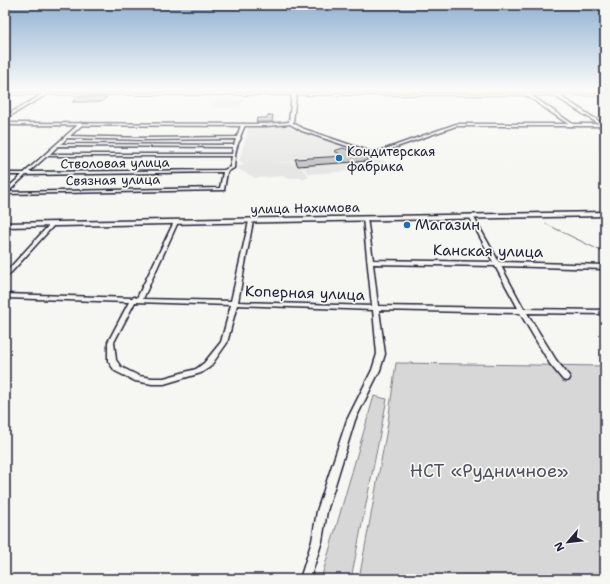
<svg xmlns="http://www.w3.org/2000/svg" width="610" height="584" font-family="'Shantell Sans',sans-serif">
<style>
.built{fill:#e6e6e4}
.green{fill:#d7d7d7;stroke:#7c7c89}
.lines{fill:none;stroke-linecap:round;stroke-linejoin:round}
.stream-far1{stroke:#757583;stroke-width:1}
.stream{stroke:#757583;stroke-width:1.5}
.building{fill:#c2c2c4;stroke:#22223b}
.minor-casing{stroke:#22223b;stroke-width:3}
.tertiary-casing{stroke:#22223b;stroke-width:3}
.primary-casing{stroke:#22223b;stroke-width:3}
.minor{fill:#f6f6f2;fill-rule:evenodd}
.tertiary{fill:#f6f6f2;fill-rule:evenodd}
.primary{fill:#f6f6f2;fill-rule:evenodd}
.tram-1-casing{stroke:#f6f6f2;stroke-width:3}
.tram-1{fill:#f26522;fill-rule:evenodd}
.poi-dot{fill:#1f6fb2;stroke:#f6f6f2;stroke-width:1.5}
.labels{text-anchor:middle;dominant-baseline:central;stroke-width:3.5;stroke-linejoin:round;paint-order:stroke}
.far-poi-label{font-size:13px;fill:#22223b;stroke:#f6f6f2;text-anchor:start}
.far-street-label{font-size:13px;fill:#22223b;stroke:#f6f6f2}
.poi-label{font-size:15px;fill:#22223b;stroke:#f6f6f2;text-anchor:start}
.street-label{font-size:15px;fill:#22223b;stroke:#f6f6f2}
.near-park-label{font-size:18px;fill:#4f4f62;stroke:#f6f6f2}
</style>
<rect width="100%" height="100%" fill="#f6f6f2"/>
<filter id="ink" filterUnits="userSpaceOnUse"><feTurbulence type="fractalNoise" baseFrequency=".025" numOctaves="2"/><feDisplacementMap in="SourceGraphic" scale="8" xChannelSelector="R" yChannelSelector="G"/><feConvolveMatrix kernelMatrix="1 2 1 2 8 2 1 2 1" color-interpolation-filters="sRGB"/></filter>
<g filter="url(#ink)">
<g class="built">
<path d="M216 100H244L241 107 212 108Z"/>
<path d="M249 126H290L400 167 309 174 297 161 272 163 296 162 308 175V178H286L283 176 255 178 238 169V166L246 165 239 161Z"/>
</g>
<g class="green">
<path d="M396 363 605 366V579H359L387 429Z"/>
<path d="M374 396 387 399 351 579H321Z"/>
</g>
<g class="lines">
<path class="stream-far1" d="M546 224 603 252"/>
<path class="stream" d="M601 251 605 253"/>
</g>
<g class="building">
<path d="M79 97H107L101 102H72Z"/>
<path d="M273 115 272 122H256L257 118H267V116Z"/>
<path d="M343 148 364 156 368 161 298 166 295 159 344 156 334 151Z"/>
</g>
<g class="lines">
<defs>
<g id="minor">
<path d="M539 90H542L544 92 542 93Z"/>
<path d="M523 91H525L574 125 571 126 523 93Z"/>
<path d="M550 91H552L605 125 602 126 550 93Z"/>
<path d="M80 123 83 124 70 136 146 138 237 137 241 125 243 124 245 125 240 137 241 138C235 146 235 158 234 168L227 172 224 190 5 194V190L22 175H5V173H24ZM67 138 146 140 236 139 234 145 61 144ZM58 146 233 147 232 154H50ZM47 156H232L230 167 224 170 29 172ZM223 172 220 188 8 192 26 175Z"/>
<path d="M469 215H471L473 216 499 262 605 265V269L501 266 524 309 605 310V314L527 313 556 360 569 376 570 378 569 380 566 381 563 380 550 364 520 313 379 310 385 354 380 370 355 420 327 511 322 541 310 579H300L312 541 317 511 347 420 372 370 377 354 373 310 237 305 227 343 210 367 201 373 164 384H152L135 381 115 371 108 361V342L129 302 5 298V294L132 298 134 297 137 298 174 222 176 221 178 222 143 299 231 301 249 221 251 220 253 221 238 302 372 306 363 218V217H365L367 218 373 260 493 262 469 216ZM373 264 495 266 518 308 378 306ZM135 302 231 305 221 342 204 363 196 369 164 378H152L139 376 121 367 116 360 114 342Z"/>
<path d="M51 223H55V224L7 277 5 278V273Z"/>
</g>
<g id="tertiary">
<path d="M50 90H54L5 119V116Z"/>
<path d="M294 92 296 93 293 123 304 129 374 153 456 124H605V126H456L374 155 302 131 290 124 266 126 5 125V123L266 124 289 122 292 93Z"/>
</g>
<g id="primary">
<path d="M5 92 605 93V95L5 94Z"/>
<path d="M605 212V216L5 227V223Z"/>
</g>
</defs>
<use href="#minor" class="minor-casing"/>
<use href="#tertiary" class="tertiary-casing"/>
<use href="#primary" class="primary-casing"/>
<use href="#minor" class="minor"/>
<use href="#tertiary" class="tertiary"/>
<use href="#primary" class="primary"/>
<defs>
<path id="tram-1" d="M5 91 605 92V94L5 93Z"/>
</defs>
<use href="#tram-1" class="tram-1-casing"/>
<use href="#tram-1" class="tram-1"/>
</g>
</g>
<linearGradient id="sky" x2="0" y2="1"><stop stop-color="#90b1d3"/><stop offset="0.52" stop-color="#fbfbf9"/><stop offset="1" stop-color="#fbfbf9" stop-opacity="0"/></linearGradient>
<rect width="610" height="172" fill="url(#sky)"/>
<g class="poi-dot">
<circle cx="339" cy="158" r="4"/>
<circle cx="407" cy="225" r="4"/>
</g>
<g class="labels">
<g class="far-poi-label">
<text x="347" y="151">Кондитерская<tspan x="347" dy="15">фабрика</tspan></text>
</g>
<g class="far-street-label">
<text transform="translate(115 163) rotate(-1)">Стволовая улица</text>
<text transform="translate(113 180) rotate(-1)">Связная улица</text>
<text transform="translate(305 208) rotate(-1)">улица Нахимова</text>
</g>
<g class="poi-label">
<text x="415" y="225">Магазин</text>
</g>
<g class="street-label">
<text transform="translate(488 251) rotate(1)">Канская улица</text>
<text transform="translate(305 293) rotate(2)">Коперная улица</text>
</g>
<g class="near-park-label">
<text x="489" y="471">НСТ «Рудничное»</text>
</g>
</g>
<rect width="610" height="584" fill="none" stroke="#f6f6f2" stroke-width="20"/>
<rect x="10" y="10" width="590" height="564" fill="none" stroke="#22223b" stroke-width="1.5" filter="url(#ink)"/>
<g transform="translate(568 542) rotate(242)" stroke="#f6f6f2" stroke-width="3" paint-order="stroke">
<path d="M0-3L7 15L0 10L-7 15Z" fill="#22223b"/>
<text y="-6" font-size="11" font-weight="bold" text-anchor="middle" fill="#22223b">N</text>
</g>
</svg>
